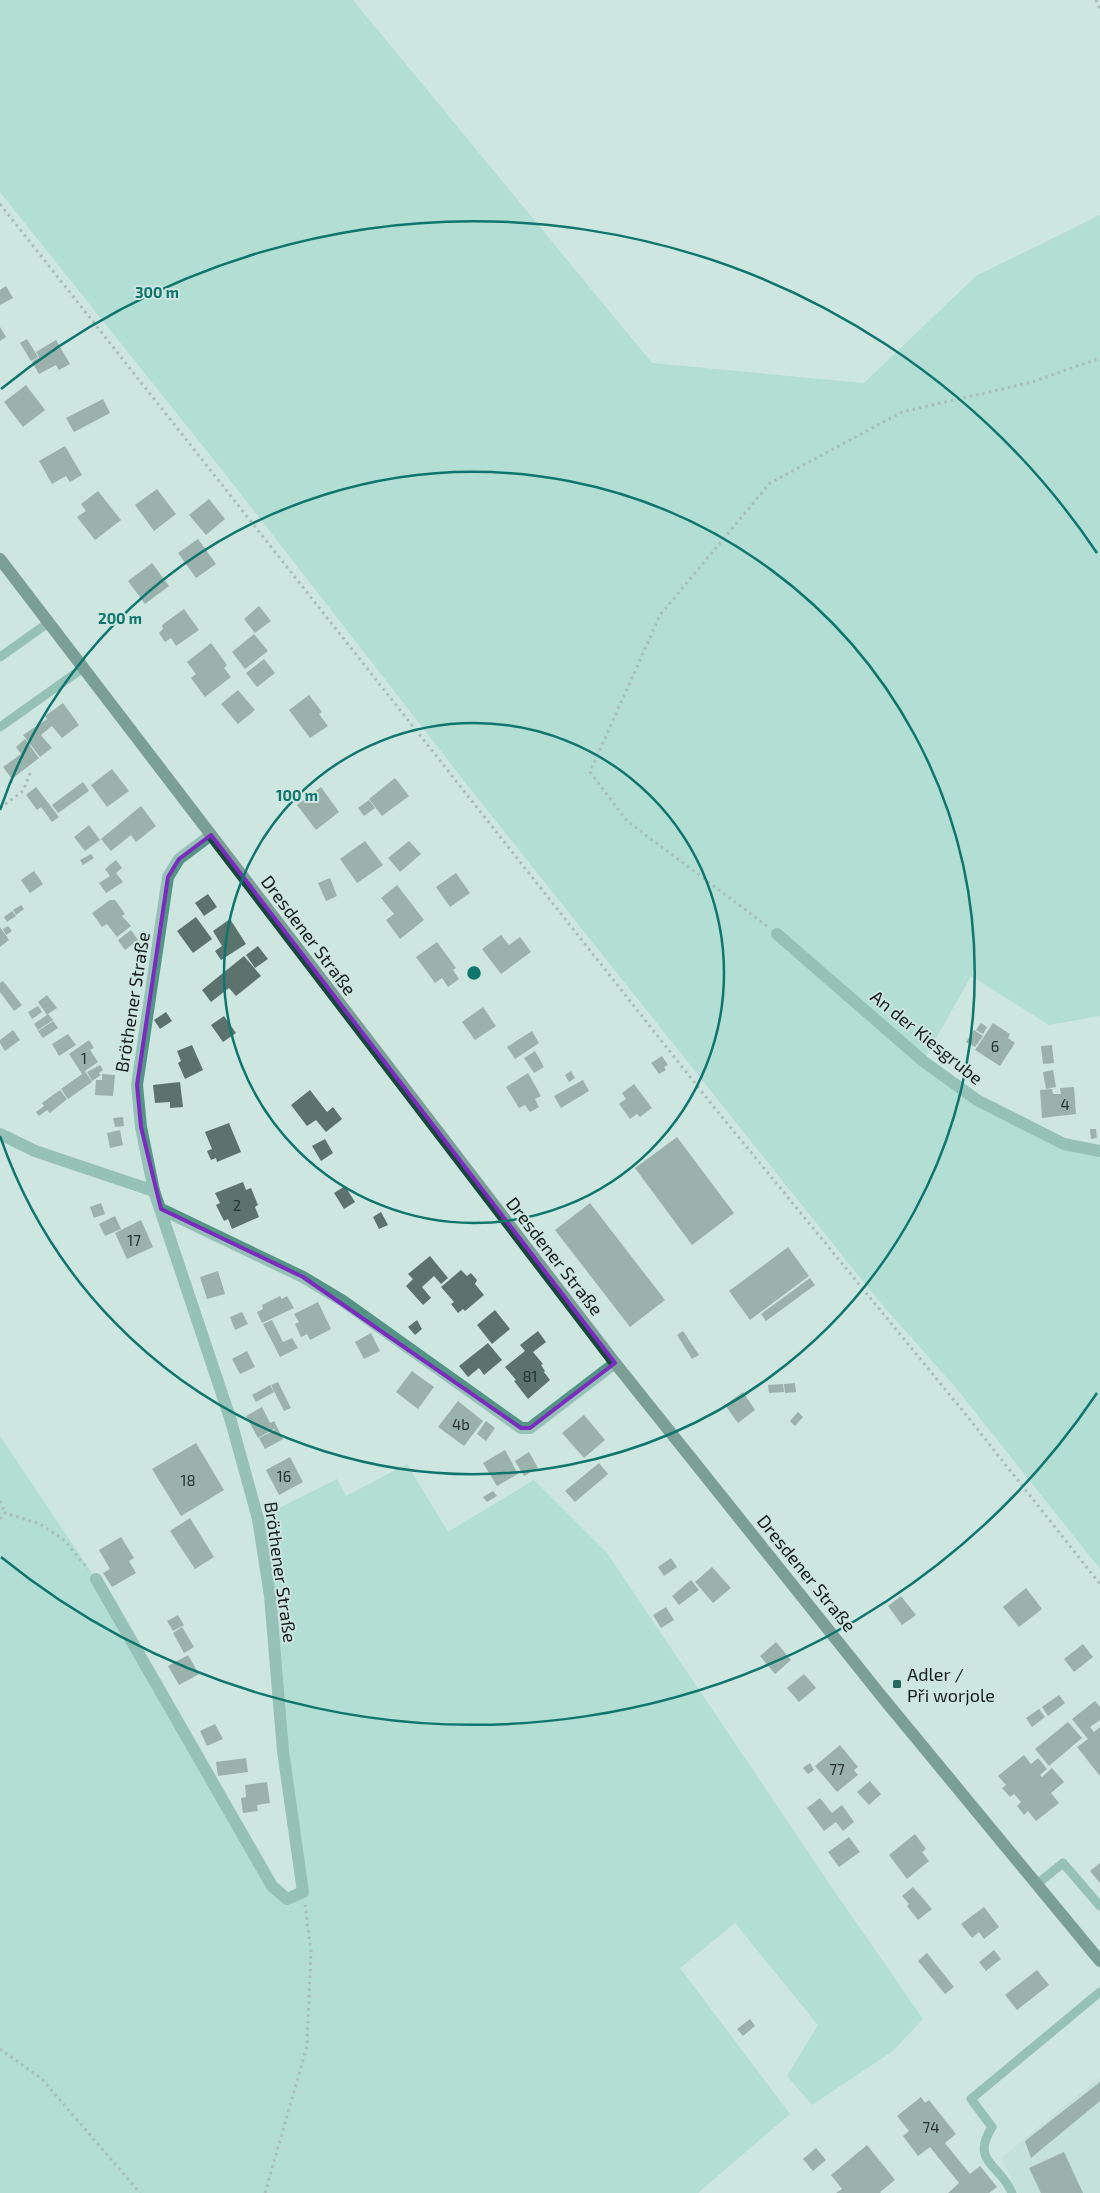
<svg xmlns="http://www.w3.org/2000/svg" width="1100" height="2193" font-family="'Exo 2',sans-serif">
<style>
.built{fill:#bbdcd4}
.green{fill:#90d6c5}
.building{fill:#5c726d}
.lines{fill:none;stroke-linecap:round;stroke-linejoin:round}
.path{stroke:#7d8e8a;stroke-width:3;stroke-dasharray:2.5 4;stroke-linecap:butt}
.lane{stroke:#539485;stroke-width:9}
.street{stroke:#539485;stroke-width:12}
.primary{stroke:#18473d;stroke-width:12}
.marked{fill:none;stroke:#7b2cbf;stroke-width:4;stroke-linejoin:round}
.ring{fill:none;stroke:#0f766e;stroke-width:2.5}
.poi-dot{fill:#256a5d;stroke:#cee6e0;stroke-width:2}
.labels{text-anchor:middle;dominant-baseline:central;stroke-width:4;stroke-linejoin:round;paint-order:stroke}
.number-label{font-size:15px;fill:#26322f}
.street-label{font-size:18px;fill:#141c1a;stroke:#cee6e0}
.poi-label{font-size:18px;fill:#141c1a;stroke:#cee6e0;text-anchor:start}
.centre{fill:#0f766e;stroke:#cee6e0;stroke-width:2.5}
.ring-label{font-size:15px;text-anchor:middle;font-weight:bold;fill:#0f766e;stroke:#cee6e0;stroke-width:4;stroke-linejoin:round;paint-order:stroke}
</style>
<rect width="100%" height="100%" fill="#cee6e0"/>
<path class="built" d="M1100 2077V2193H1018L1001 2158Z"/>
<g class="green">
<path d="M0 0H353L652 363 864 383 976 276 1100 215V1016L1049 1025 971 976 924 1060 977 1099 1064 1143 1100 1150V1569L956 1388 879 1301 785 1184 468 786 230 480 0 192Z"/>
<path d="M0 1436 96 1579 271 1886 287 1899 303 1892 259 1518 337 1479 346 1496 407 1464 448 1532 534 1480 607 1553 835 1892 923 2019 893 2051 812 2105 787 2076 818 2025 735 1923 680 1968 790 2114 698 2193H0Z"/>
</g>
<g class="building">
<path d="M6 286 13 298 0 305V290Z"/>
<path d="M0 327 6 337 0 341Z"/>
<path d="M27 339 38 357 31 361 20 343Z"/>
<path d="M56 340 70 364 59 370 56 365 39 374 32 362 39 357 36 352Z"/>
<path d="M26 385 45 410 23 427 4 402Z"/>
<path d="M103 399 110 413 74 432 66 418Z"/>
<path d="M65 446 82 475 70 482 66 476 52 484 39 461Z"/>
<path d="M157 489 176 514 154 531 135 505Z"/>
<path d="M98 491 121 520 95 540 77 517 86 511 81 504Z"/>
<path d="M209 499 225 519 206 535 189 515Z"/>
<path d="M198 539 216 564 196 578 178 553Z"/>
<path d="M152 563 169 586 145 604 128 581Z"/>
<path d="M259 606 271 621 255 633 244 619Z"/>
<path d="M184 609 199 630 176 646 171 638 165 642 159 633 163 629 162 625Z"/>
<path d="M254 634 268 651 245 669 232 652Z"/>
<path d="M211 643 227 665 224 668 231 677 205 697 191 678 196 674 187 662Z"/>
<path d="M264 659 275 673 257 687 246 673Z"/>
<path d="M238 690 255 710 238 724 221 704Z"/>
<path d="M309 695 322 712 319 714 328 726 310 738 289 710Z"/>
<path d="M63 703 79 725 62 738 52 726 41 735 52 748 40 757 23 735 47 719 45 716Z"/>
<path d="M25 739 39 758 12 779 3 767 21 754 16 747Z"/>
<path d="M112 769 129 791 107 807 91 785Z"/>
<path d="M395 778 409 796 382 816 369 799Z"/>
<path d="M83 782 89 791 58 813 52 805Z"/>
<path d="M36 787 59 817 52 822 41 807 37 810 26 795Z"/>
<path d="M321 787 339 812 316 830 297 805Z"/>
<path d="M369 800 375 808 364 816 358 808Z"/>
<path d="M141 806 156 826 136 842 131 835 111 851 101 839Z"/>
<path d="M89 825 100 840 85 851 74 837Z"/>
<path d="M365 841 383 865 357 883 340 859Z"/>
<path d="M409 841 421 854 400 872 388 858Z"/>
<path d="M91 854 94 858 83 865 80 860Z"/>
<path d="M116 860 122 868 116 873 123 882 106 893 99 883 110 876 105 869Z"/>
<path d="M34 871 43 884 30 893 21 880Z"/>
<path d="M456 873 470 893 450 907 436 887Z"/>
<path d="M330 878 337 896 326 901 318 883Z"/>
<path d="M397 885 424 920 400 939 386 920 394 914 381 898Z"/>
<path d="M208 894 217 907 204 916 195 903Z"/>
<path d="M110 900H115L125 914 122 916 131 926 117 937 107 924 102 927 92 913Z"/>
<path d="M21 905 24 909 16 915 13 910Z"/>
<path d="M12 911 16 916 7 922 4 917Z"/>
<path d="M196 917 212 939 193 953 177 931Z"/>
<path d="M230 919 246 944 221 960 215 951 222 946 213 931Z"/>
<path d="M8 926 12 931 6 935 3 929Z"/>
<path d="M0 927 9 940 0 947Z"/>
<path d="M131 930 138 940 125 950 118 940Z"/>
<path d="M501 935 509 945 520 937 531 952 501 974 482 949Z"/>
<path d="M437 942 456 968 453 970 459 979 448 987 442 978 435 983 416 957Z"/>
<path d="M258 946 268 959 255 968 246 955Z"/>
<path d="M244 956 261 976 236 996 229 988 211 1002 202 990Z"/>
<path d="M3 981 22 1005 14 1011 0 992V983Z"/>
<path d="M47 995 57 1008 48 1014 53 1020 38 1030 34 1024 47 1015 38 1002Z"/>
<path d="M38 1006 42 1012 32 1019 28 1012Z"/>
<path d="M483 1007 496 1026 475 1040 462 1022Z"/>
<path d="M166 1012 172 1021 160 1029 154 1020Z"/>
<path d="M224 1016 236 1033 223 1042 211 1025Z"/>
<path d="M53 1021 58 1028 43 1038 38 1031Z"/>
<path d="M981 1023 987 1027 983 1034 976 1030Z"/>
<path d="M993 1023 1010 1034 1008 1038 1015 1043 1000 1066 975 1050Z"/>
<path d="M13 1030 20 1040 5 1051 0 1043V1040Z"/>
<path d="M974 1030 983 1036 975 1047 966 1042Z"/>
<path d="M532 1031 539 1043 515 1059 507 1047Z"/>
<path d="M68 1034 76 1045 59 1056 52 1044Z"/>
<path d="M89 1040 94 1048 90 1050 98 1062 85 1071 92 1082 68 1099 61 1089 82 1074 69 1054Z"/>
<path d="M192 1045 203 1070 185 1079 178 1063 181 1061 177 1051Z"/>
<path d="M1052 1045 1054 1063 1043 1064 1041 1046Z"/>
<path d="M535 1051 544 1067 534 1073 524 1058Z"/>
<path d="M662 1056 668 1065 664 1067 666 1070 659 1074 651 1063Z"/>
<path d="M100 1065 103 1070 99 1073 101 1075 92 1081 87 1072Z"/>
<path d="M1053 1070 1056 1087 1046 1089 1043 1072Z"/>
<path d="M571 1071 575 1078 569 1082 565 1075Z"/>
<path d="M528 1073 541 1096 535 1099 539 1107 530 1112 525 1105 519 1108 506 1087Z"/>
<path d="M102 1074 115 1075 113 1096 95 1095 96 1080H102Z"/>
<path d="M583 1080 589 1091 561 1108 554 1096Z"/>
<path d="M180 1082 183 1107 170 1108V1102L155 1103 153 1085Z"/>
<path d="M634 1084 652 1108 640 1117 637 1114 630 1119 619 1104 626 1099 622 1093Z"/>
<path d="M1074 1087 1076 1114 1042 1118 1040 1090 1052 1089 1053 1094H1061L1060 1088Z"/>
<path d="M60 1090 67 1099 50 1113 47 1110 39 1116 36 1112 44 1106 42 1103Z"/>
<path d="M310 1090 327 1112 333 1107 342 1119 326 1132 316 1120 307 1126 291 1105Z"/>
<path d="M123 1117 124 1126 115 1127 113 1118Z"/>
<path d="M229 1123 241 1152 217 1162 216 1158 211 1160 207 1151 212 1149 205 1132Z"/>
<path d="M1090 1129H1096L1097 1138 1091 1139Z"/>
<path d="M120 1130 123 1145 110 1148 107 1133Z"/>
<path d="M677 1137 734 1213 692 1245 635 1168Z"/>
<path d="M325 1139 333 1153 321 1161 312 1146Z"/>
<path d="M243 1182 246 1190 251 1188 258 1205 255 1207 259 1217 232 1229 228 1219 224 1221 216 1205 220 1203 215 1193Z"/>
<path d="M345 1186 355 1202 344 1209 334 1193Z"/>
<path d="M101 1203 105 1214 94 1218 90 1207Z"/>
<path d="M590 1203 665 1300 630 1327 555 1230Z"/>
<path d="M381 1212 388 1225 379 1229 373 1217Z"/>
<path d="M115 1216 121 1229 105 1236 99 1224Z"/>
<path d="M141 1220 153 1247 127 1259 115 1233Z"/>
<path d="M788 1247 809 1276 750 1320 729 1291Z"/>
<path d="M430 1256 448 1278 441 1284 434 1276 422 1287 431 1298 423 1305 406 1286 413 1279 408 1274Z"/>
<path d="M461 1270 467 1276 471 1273 477 1280 475 1284 484 1295 465 1311 463 1309 458 1313 451 1304 454 1302 441 1287Z"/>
<path d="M218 1271 225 1294 207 1299 200 1277Z"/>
<path d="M810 1278 815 1285 766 1321 761 1314Z"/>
<path d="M280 1296 282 1299 287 1296 294 1308 262 1323 257 1312 263 1309 262 1305Z"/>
<path d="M318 1302 331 1329 310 1340 307 1334 301 1337 295 1324 299 1322 294 1314Z"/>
<path d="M495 1310 510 1329 492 1344 477 1325Z"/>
<path d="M242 1312 248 1324 235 1330 230 1317Z"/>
<path d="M272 1320 283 1342 292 1338 298 1348 280 1357 263 1324Z"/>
<path d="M417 1320 422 1329 415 1335 408 1327Z"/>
<path d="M538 1331 546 1342 533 1352 543 1364 541 1365 545 1371 544 1372 550 1380 528 1399 514 1381 516 1380 505 1367 525 1351 520 1345Z"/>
<path d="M683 1331 699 1355 692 1359 677 1335Z"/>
<path d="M371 1333 380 1351 364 1359 355 1342Z"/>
<path d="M488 1343 502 1360 484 1375 479 1368 468 1377 459 1366Z"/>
<path d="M247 1351 255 1367 240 1374 232 1359Z"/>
<path d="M412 1371 434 1387 418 1409 396 1392Z"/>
<path d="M278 1382 291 1408 284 1411 271 1385Z"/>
<path d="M795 1383 796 1392 785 1393 784 1384Z"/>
<path d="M783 1384 784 1392 769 1393 768 1385Z"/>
<path d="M270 1385 274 1392 256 1402 252 1395Z"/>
<path d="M743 1392 755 1410 738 1423 725 1405Z"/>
<path d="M458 1401 483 1421 464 1446 438 1427Z"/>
<path d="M262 1407 270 1423 274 1421 283 1439 265 1449 259 1438 275 1430 274 1429 258 1438 246 1416Z"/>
<path d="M798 1412 803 1417 795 1426 790 1421Z"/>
<path d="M584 1415 605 1440 584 1458 562 1433Z"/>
<path d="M486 1421 495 1428 486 1441 477 1434Z"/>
<path d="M196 1443 224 1490 181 1516 152 1469Z"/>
<path d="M505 1450 518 1474 497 1486 483 1463Z"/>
<path d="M529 1452 538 1468 524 1476 515 1461Z"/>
<path d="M290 1457 303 1482 279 1495 266 1470Z"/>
<path d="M599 1463 608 1474 575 1502 565 1491Z"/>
<path d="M493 1491 497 1496 487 1502 483 1497Z"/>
<path d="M190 1518 214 1557 195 1569 170 1531Z"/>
<path d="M121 1537 134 1558 129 1561 136 1573 112 1587 103 1573 110 1569 99 1550Z"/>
<path d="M671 1558 677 1567 664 1576 658 1567Z"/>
<path d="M712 1567 731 1588 713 1603 695 1582Z"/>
<path d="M691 1580 699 1590 679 1605 672 1596Z"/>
<path d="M1026 1588 1042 1609 1019 1627 1003 1607Z"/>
<path d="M901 1596 916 1615 902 1625 888 1606Z"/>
<path d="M666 1607 674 1620 661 1628 653 1615Z"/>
<path d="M178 1615 184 1625 173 1631 167 1621Z"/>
<path d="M182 1627 194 1647 184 1653 173 1633Z"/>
<path d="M776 1642 791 1660 775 1674 760 1656Z"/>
<path d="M1083 1644 1093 1657 1074 1672 1064 1659Z"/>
<path d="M188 1655 199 1674 179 1685 168 1666Z"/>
<path d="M804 1674 816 1688 799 1702 787 1688Z"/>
<path d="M1059 1695 1065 1703 1048 1716 1042 1707Z"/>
<path d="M1095 1701 1100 1707V1720L1090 1727 1094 1732 1100 1727V1776L1077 1747 1088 1739 1072 1719Z"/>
<path d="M1039 1709 1045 1717 1032 1727 1026 1718Z"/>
<path d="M1068 1722 1082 1738 1049 1766 1035 1749Z"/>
<path d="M215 1724 223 1739 207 1746 200 1731Z"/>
<path d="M840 1745 858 1767 854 1770 858 1775 837 1792 815 1766Z"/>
<path d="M1024 1755 1031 1764 1038 1758 1047 1769 1040 1775 1042 1777 1052 1768 1064 1782 1051 1793 1059 1803 1036 1821 1028 1811 1024 1815 1017 1806 1021 1802 1014 1794 1010 1797 1002 1788 1006 1785 998 1776Z"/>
<path d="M246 1758 248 1772 218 1776 216 1762Z"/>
<path d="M810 1763 814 1770 808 1774 803 1768Z"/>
<path d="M870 1781 881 1794 869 1805 857 1792Z"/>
<path d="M267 1782 270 1803 257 1805 258 1811 243 1813 241 1798 246 1797 245 1785Z"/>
<path d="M820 1798 832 1813 842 1805 854 1822 843 1831 836 1822 824 1831 807 1808Z"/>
<path d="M915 1834 926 1849 922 1852 929 1861 907 1879 889 1855Z"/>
<path d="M849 1837 860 1852 839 1867 828 1852Z"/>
<path d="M1100 1863V1883L1090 1871Z"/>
<path d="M913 1887 932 1909 918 1920 907 1906 909 1904 902 1896Z"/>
<path d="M984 1907 999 1927 984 1939 979 1932 972 1938 961 1924Z"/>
<path d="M994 1950 1001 1959 986 1971 979 1962Z"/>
<path d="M927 1953 954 1987 945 1994 918 1961Z"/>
<path d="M1037 1970 1049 1985 1017 2010 1005 1995Z"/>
<path d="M750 2019 755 2026 743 2036 737 2029Z"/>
<path d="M1100 2082V2101L1031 2158 1025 2141Z"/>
<path d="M921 2097 925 2103 929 2100 956 2134 945 2143 970 2174 980 2166 997 2187 989 2193H948L959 2183 930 2147 918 2156 903 2136 909 2131 897 2116Z"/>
<path d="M867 2145 895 2180 880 2192 881 2193H836L842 2189 831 2175Z"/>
<path d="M816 2148 826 2160 813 2171 803 2159Z"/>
<path d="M1064 2152 1083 2193H1041L1029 2168Z"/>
</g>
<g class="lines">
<g class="path">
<path d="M1096 0 1100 10"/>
<path d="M0 204 713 1106 967 1416 1100 1584"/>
<path d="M0 808 23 791 31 771"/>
<path d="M767 926 627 821 590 772 660 615 770 483 902 412 1032 382 1100 358"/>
<path d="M0 1501 5 1513"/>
<path d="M0 1519 5 1513 40 1524 64 1540 88 1569"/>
<path d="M0 2049 41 2078 140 2193"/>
<path d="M265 2193 307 2046 311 1951 305 1905"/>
</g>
<g class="lane">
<path d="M0 657 48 623"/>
<path d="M0 727 83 668"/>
<path d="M1037 1884 1063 1863 1100 1906"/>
<path d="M1012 2193C1000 2164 970 2162 992 2127L971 2099 1100 1992"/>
</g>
<g class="street">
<path d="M777 934 923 1061 977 1100 1064 1144 1100 1151"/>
<path d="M0 1134 35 1151 154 1191"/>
<path d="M161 1209 303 1277 343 1301 521 1428H530L615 1363"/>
<path d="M96 1579 272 1886 287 1899 303 1892 283 1751 270 1596 258 1519 231 1421 154 1191 141 1127 137 1085 168 877 179 859 211 835"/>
</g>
<path class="primary" d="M0 559 615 1363 883 1698 1100 1961"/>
</g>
<path d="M0 0H1100V2193H0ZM211 835 615 1363 530 1428H521L303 1277 161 1209 141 1127 137 1085 168 877 179 859Z" fill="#cee6e0" fill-opacity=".55" fill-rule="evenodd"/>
<path class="marked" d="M211 835 615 1363 530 1428H521L303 1277 161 1209 141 1127 137 1085 168 877 179 859Z"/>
<g class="ring">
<circle cx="474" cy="973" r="250"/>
<path d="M0 810A501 501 0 1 1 0 1136"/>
<path d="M1097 1393A751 751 0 0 1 1 1557M1 389A751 751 0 0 1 1097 553"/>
</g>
<rect class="poi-dot" x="892" y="1679" width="10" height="10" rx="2.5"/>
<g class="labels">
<g class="number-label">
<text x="995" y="1046">6</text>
<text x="84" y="1058">1</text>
<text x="1065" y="1104">4</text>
<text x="237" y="1205">2</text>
<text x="134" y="1240">17</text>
<text x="530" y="1376">81</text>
<text x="461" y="1424">4b</text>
<text x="284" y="1476">16</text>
<text x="188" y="1480">18</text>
<text x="837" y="1769">77</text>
<text x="931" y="2127">74</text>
</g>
<g class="street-label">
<text transform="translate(309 935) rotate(53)">Dresdener Straße</text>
<text transform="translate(132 1002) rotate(-81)">Bröthener Straße</text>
<text transform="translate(927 1037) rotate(39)">An der Kiesgrube</text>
<text transform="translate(555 1256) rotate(52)">Dresdener Straße</text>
<text transform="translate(281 1572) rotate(82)">Bröthener Straße</text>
<text transform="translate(807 1573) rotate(51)">Dresdener Straße</text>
</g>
<g class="poi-label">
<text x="907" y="1674">Adler /<tspan x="907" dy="21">Při worjole</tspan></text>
</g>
</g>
<circle cx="474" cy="973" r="8" class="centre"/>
<g class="ring-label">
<text x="157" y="298">300 m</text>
<text x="120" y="624">200 m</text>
<text x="297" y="801">100 m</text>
</g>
</svg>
